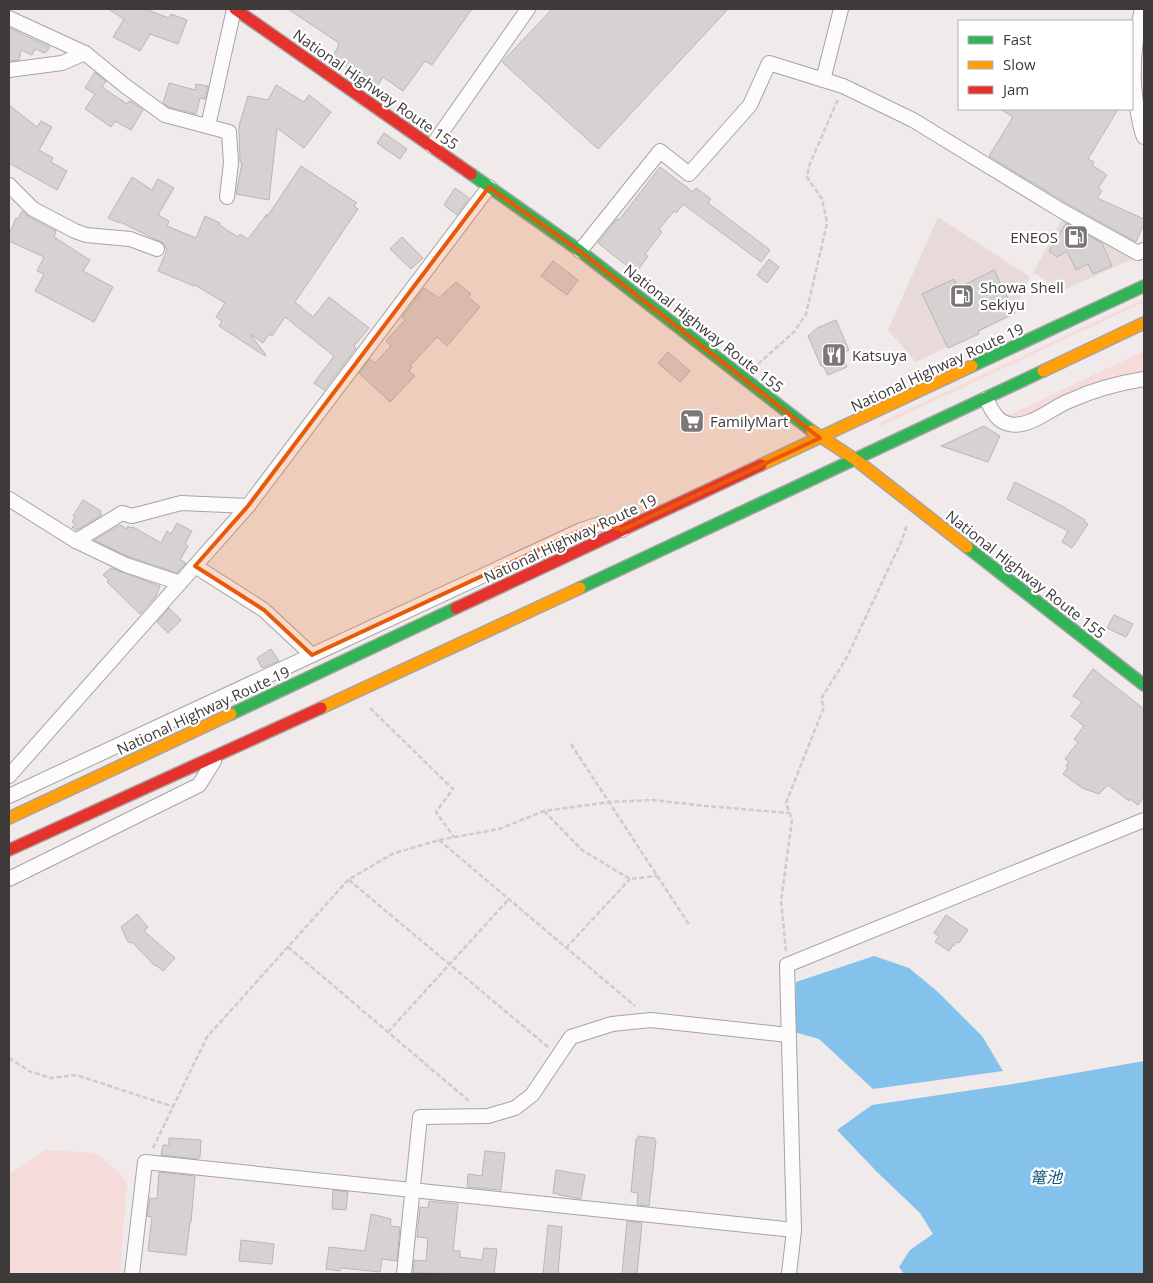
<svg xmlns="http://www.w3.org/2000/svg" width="1153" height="1283" font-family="'Open Sans','Noto Sans JP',sans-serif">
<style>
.built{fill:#e8dad9}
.green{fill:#f6dbdb}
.water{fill:#84c2eb}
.building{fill:#d7d2d2;stroke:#bab6b6}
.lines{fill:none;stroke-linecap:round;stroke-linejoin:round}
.street-casing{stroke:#a8a3a3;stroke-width:16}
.fast-casing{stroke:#a8a3a3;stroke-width:14}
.slow-casing{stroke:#a8a3a3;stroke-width:14}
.jam-casing{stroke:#a8a3a3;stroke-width:14}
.path{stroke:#cecbcb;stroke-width:2.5;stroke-dasharray:5 2.5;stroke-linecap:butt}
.street{stroke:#fdfcfc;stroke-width:14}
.fast{stroke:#30b455;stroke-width:11}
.slow{stroke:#ff9f0a;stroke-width:11}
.jam{stroke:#e5322d;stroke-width:11}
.marked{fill:#e8590c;fill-opacity:0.2;stroke:#e8590c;stroke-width:4;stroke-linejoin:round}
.labels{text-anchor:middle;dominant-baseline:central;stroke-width:4.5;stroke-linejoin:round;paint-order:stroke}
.street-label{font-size:15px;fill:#3f3a3a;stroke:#fff}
.poi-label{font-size:15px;fill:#3f3a3a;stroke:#fff;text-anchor:start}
.water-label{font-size:16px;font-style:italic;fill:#0d547a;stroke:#fff}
</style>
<rect width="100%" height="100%" fill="#f0eaea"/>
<g class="built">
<path d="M938 217 1030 277 1012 316 916 362 888 330Z"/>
<path d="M1063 217 1135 258 1064 290 1033 273Z"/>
</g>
<g class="green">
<path d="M1144 299V302L881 426 879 423Z"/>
<path d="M1144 351V375L1029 416 1014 421 1005 417Z"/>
<path d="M46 1150 97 1153 127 1181 120 1274H9V1174Z"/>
</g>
<g class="water">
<path d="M874 956 909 968 938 992 982 1036 1003 1071 873 1089 819 1039 794 1032 796 982Z"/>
<path d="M1144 1061V1274H904L899 1267 910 1250 933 1234 920 1213 877 1172 837 1130 872 1105 1013 1084Z"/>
</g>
<g class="building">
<path d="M108 9H145L169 18 171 14 187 20 178 44 150 34 140 51 113 37 124 19Z"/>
<path d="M288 9H472L432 65 425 61 403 91 383 77 376 88 332 57 337 49 339 43Z"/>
<path d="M552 9H728L598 149 502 62Z"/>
<path d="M9 28 50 47 45 53 35 49 32 55 21 50 19 60 9 61Z"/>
<path d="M95 72 106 81 102 87 127 104 129 101 132 102 143 110 131 130 115 121 111 127 85 109 95 94 85 88Z"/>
<path d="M169 83 195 90 196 84 208 86 205 99 200 98 196 114 169 107 163 103Z"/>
<path d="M276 85 304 102 309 95 331 112 304 148 277 128 269 200 236 194 242 163 240 162 239 126 248 96 268 100Z"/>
<path d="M9 105 37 127 41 121 52 127 39 150 53 158 51 162 67 171 57 190 9 163Z"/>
<path d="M1000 109H1118L1088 159 1094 162 1092 165 1107 175 1098 188 1102 191 1097 198 1144 219V224L1136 242 1066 203 989 156 1013 117Z"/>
<path d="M384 133 407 149 400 159 377 143Z"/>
<path d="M301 166 357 203 354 206 358 209 295 302 313 317 329 297 369 328 354 346 356 348 324 390 314 383 334 356 285 317 272 336 269 334 263 343 250 334 266 355 265 356 219 326 222 321 216 317 225 303 195 285 194 286 158 271 167 250 163 243 120 222 119 223 108 218 132 177 152 190 158 179 174 188 158 215 169 221 167 226 196 238 205 216 220 223 219 225 238 237 240 234 248 239 267 214V217Z"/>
<path d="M660 167 693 192 696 188 711 199 708 203 770 250 761 262 683 204 676 213 674 211 659 229 662 232 645 254 648 256 636 273 598 243 617 219 619 220Z"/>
<path d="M455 188 469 198 457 215 444 205Z"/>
<path d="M22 211 29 217 56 231 54 237 90 260 83 271 113 287 94 322 35 291 44 274 37 271 44 257 9 241V235L16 218 18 219Z"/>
<path d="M1066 223 1102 243 1112 266 1093 274 1088 264 1076 270 1067 251 1057 257 1049 251Z"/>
<path d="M402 237 423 258 411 269 390 249Z"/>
<path d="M769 259 779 267 767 283 757 275Z"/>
<path d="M553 261 578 280 567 295 541 276Z"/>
<path d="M994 270 1015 313 978 331 979 334 948 348 922 294 954 279 958 288Z"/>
<path d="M456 282 471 294 468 297 480 307 447 346 437 337 410 366 412 367 409 371 415 376 390 402 359 373 370 359 375 363 391 346 386 341 405 320 402 317 424 288 439 298Z"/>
<path d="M836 320 849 350 841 354 847 367 828 375 823 366H821L808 336 817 328Z"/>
<path d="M668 352 690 371 680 382 658 363Z"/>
<path d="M984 426 1000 436 988 462 941 446Z"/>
<path d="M1015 482 1062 506 1085 520 1084 522 1088 524 1072 548 1062 542 1068 531 1007 499Z"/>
<path d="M83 500 101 511 100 513 102 515 77 530 72 527 75 524 72 522 75 517 73 516Z"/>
<path d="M177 523 192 531 185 544 188 546 180 560 186 563 177 573 129 557 94 540 120 525 127 529 128 526 132 528 133 527 161 543 167 531 171 534Z"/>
<path d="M111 568 160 586 156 596 140 614 107 582 109 580 103 575Z"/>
<path d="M169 608 181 620 168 633 157 622Z"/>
<path d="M1114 615 1133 624 1126 637 1107 628Z"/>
<path d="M271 649 279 661 262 668 257 658Z"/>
<path d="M1093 669 1144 709V797L1138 805 1130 799 1129 801 1108 785 1099 794 1082 788 1063 774 1068 767 1066 766 1069 762 1065 759 1078 742 1074 739 1084 726 1071 716 1082 702 1073 696Z"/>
<path d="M137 914 148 927 144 931 175 958 163 971 156 965 155 966 133 943 128 942 121 927Z"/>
<path d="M946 915 968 930 959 943 957 942 954 946 953 945 949 951 935 942 939 936 934 933Z"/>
<path d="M638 1136 655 1138 654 1141H656L649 1206 637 1205 638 1193 631 1192 636 1139H638Z"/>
<path d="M169 1138 201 1140 200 1157 197 1159 161 1155 163 1145H169Z"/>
<path d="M485 1151 505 1153 501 1190 467 1187 468 1174 482 1176Z"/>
<path d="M556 1170 585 1175 581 1199 559 1195V1194L553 1193Z"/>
<path d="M159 1172 195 1176 191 1222H190L186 1255 148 1251 152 1217 147 1216 150 1198 157 1199Z"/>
<path d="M333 1190 348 1192 346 1210 332 1209Z"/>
<path d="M429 1201 458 1204 453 1251H460V1257L482 1260 484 1248 497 1249 494 1274 413 1273 414 1260 426 1261 428 1238 417 1237 420 1207 428 1208Z"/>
<path d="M371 1214 391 1219 390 1226 400 1227 397 1261 382 1259 380 1272 341 1268 340 1271 326 1269 329 1247 365 1251Z"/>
<path d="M627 1221 642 1223 637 1274H622Z"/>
<path d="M548 1225 562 1227 558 1274H543Z"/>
<path d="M241 1240 274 1244 272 1264 239 1261Z"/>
</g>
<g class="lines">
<defs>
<g id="street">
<path d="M1142 9C1133 45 1130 81 1139 118 1140 124 1141 131 1144 137"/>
<path d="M9 18 85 53 124 85 165 115 229 132 231 163 227 197"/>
<path d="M9 70 62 63 85 53"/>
<path d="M823 80 841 9"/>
<path d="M208 126 234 9"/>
<path d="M432 146 528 9"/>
<path d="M9 185 33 209 75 231 86 235 130 239 157 249"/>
<path d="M580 251 660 151 689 174 750 105 769 63 843 86 913 120 1062 211 1138 253 1144 250"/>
<path d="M986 399C992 410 996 421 1009 424 1029 429 1051 408 1069 401 1093 390 1119 383 1144 379"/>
<path d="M9 499 76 541 126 565 180 583"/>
<path d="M76 541 122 513 132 516 181 503 248 506"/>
<path d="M195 566 264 610 312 655"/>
<path d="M9 776 248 506 489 187"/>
<path d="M9 796 581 530 603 523 622 530"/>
<path d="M9 879 199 785 214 761"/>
<path d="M132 1274 145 1162 794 1230"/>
<path d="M404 1274 420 1117 488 1116 515 1108 532 1095 571 1037 612 1024 651 1020 788 1035"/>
<path d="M789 1274 794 1230 787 965 1144 820"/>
</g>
<g id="fast">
<path d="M471 174 580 251 812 431"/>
<path d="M972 366 1144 286"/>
<path d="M967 547 1144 685"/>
<path d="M580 588 1043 371"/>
<path d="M231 714 456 608"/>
</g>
<g id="slow">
<path d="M1043 371 1144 323"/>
<path d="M812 431 856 460 967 547"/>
<path d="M761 465 972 366"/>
<path d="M321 708 580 588"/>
<path d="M9 818 231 714"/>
</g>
<g id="jam">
<path d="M235 9 471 174"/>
<path d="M456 608 761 465"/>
<path d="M9 850 321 708"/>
</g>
</defs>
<use href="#street" class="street-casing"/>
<use href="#fast" class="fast-casing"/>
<use href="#slow" class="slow-casing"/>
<use href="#jam" class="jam-casing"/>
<g class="path">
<path d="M758 364 794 332 806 314 827 223 822 199 807 177 809 166 838 99"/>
<path d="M370 708 453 789 436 812 454 837"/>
<path d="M571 744 690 926"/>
<path d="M544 811 582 850 630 879 657 876"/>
<path d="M439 840 635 1006"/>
<path d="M349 880 548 1047"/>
<path d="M288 947 469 1101"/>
<path d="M566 948 630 879"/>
<path d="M786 951 781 901 792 820 786 803 824 707 821 699 847 657 902 540 907 524"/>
<path d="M388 1032 508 900"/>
<path d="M9 1058 31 1072 51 1078 76 1075 174 1107"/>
<path d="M153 1148 207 1037 348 880 392 854 439 840 499 829 544 811 610 802 652 800 706 806 789 813"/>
</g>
<use href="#street" class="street"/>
<use href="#fast" class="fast"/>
<use href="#slow" class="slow"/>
<use href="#jam" class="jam"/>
</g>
<path class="marked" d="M489 187 580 251 820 438 622 530 603 523 581 530 312 655 264 610 195 566 248 506Z"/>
<defs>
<symbol id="fuel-square" viewBox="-11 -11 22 22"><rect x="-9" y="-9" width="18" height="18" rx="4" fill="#7d7878" stroke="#fff"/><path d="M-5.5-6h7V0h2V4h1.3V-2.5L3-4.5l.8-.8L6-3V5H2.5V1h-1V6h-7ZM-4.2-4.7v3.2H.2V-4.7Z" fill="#fff"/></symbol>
<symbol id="restaurant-square" viewBox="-11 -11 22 22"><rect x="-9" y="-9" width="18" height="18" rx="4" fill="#7d7878" stroke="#fff"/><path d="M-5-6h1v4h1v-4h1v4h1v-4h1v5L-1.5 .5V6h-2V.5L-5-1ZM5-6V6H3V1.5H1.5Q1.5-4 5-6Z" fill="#fff"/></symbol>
<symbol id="supermarket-square" viewBox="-11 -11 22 22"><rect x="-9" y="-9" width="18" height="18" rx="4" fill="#7d7878" stroke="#fff"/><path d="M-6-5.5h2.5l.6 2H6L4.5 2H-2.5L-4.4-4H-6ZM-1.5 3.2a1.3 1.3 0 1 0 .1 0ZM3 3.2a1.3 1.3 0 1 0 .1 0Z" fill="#fff"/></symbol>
</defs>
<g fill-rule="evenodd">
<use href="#fuel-square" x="1062" y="223" width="28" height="28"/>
<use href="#fuel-square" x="948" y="282" width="28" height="28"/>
<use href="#restaurant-square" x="820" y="341" width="28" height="28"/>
<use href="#supermarket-square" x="678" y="407" width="28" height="28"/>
</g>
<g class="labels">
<g class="street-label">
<text transform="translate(376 89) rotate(35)">National Highway Route 155</text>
<text transform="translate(704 328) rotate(38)">National Highway Route 155</text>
<text transform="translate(937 367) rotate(-25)">National Highway Route 19</text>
<text transform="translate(570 538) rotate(-25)">National Highway Route 19</text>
<text transform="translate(1026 574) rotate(38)">National Highway Route 155</text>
<text transform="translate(203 710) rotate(-25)">National Highway Route 19</text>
</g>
<g class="poi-label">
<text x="1058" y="237" text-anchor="end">ENEOS</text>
<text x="980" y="287">Showa Shell<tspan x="980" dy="17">Sekiyu</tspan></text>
<text x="852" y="355">Katsuya</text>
<text x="710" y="421">FamilyMart</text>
</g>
<g class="water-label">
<text x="1046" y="1177">篭池</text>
</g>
</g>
<rect width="1153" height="1283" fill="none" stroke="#3f3a3a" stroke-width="20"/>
<rect x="958" y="20" width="175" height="90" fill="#ffffff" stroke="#b2b0b0"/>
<rect x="968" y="36" width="25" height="8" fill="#30b455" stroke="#b2b0b0"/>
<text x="1003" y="45" font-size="15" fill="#3f3a3a">Fast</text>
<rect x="968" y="61" width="25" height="8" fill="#ff9f0a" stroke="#b2b0b0"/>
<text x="1003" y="70" font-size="15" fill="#3f3a3a">Slow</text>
<rect x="968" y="86" width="25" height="8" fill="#e5322d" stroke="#b2b0b0"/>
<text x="1003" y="95" font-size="15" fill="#3f3a3a">Jam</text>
</svg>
